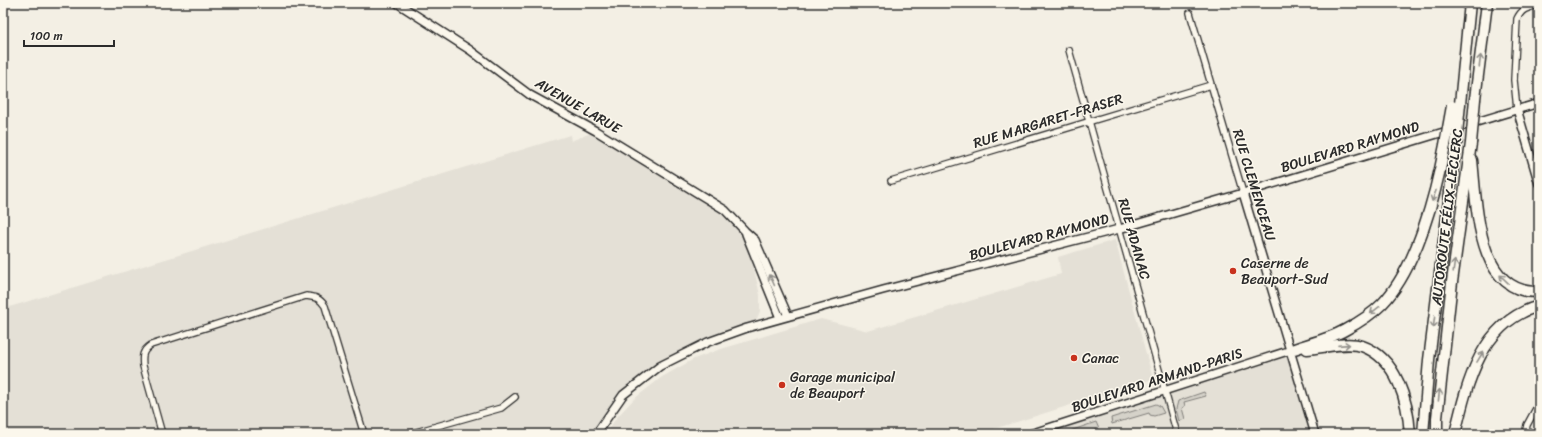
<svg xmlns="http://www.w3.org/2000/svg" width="1542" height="437" font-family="Sriracha,sans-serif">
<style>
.built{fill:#e4e0d6}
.green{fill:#d5d2c9;stroke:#807e7a}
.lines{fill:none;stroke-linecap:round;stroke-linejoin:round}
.minor-casing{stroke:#2b2b2b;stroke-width:8}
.tertiary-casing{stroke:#2b2b2b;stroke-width:10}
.motorway-casing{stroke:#2b2b2b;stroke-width:13}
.minor{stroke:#fbf7ec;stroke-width:5.5}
.tertiary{stroke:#fbf7ec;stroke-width:7}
.motorway{stroke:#fbf7ec;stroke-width:10}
.motorway-bridge-casing{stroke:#2b2b2b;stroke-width:13;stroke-linecap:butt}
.motorway-bridge{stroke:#fbf7ec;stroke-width:10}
.oneway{stroke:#93918c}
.poi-dot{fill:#c8321e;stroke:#fbf7ec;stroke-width:1.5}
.labels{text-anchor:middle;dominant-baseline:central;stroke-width:3;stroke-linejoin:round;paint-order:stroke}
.street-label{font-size:14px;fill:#2b2b2b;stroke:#fbf7ec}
.poi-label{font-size:14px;fill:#2b2b2b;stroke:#fbf7ec;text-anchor:start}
</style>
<rect width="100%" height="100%" fill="#f3efe4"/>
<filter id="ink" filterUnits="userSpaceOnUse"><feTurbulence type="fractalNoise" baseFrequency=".025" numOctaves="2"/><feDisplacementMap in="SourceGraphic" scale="8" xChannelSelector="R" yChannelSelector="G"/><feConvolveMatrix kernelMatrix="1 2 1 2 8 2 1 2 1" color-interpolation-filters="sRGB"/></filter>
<g filter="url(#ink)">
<g class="built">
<path d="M596 131 725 210 745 231 760 295V311L757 319 747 328 660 366 623 395 596 434H3V309L570 135 571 141Z"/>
<path d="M1115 240 1153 379 978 434H605L617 417 634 399 662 377 694 359 718 350 821 319 868 331 1061 274 1058 257Z"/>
<path d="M1291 350 1315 434H1031Z"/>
</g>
<g class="green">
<path d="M1204 392 1206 396 1184 402 1185 406 1182 408 1185 419 1179 421 1176 409 1178 401Z"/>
<path d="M1156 404 1160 406 1164 413 1154 416 1150 415 1149 413 1112 424 1111 418Z"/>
<path d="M1096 422 1099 429 1084 434H1066L1067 432Z"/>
</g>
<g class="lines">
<defs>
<g id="minor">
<path d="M1190 13 1243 193"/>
<path d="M1069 50 1177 434"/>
<path d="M1517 109 1514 80 1517 19C1522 8 1528 8 1539 5"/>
<path d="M891 181 1211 85"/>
<path d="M162 434 143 366C142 356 142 351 151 345L306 296C315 297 320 298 325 306L364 434"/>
<path d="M409 434 501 408 515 397"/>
<path d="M1525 434 1527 425 1539 403"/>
</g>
<g id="tertiary">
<path d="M397 3 470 50 530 95 596 131 725 210 745 231 755 240 788 316"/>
<path d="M1517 109 1539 184"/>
<path d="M1243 193 1315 434"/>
<path d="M746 234 780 318"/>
<path d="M596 434 623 395 660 366 708 342 747 328 883 290 1119 229 1243 193 1539 103"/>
<path d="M1030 434 1291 350"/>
</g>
<g id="motorway">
<path d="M1475 99 1487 3"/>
<path d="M1460 104 1470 3"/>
<path d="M1472 160C1477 204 1476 294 1539 292"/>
<path d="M1307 349C1323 348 1347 341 1362 346 1397 358 1408 402 1410 434"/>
<path d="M1291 350C1308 344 1329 339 1345 330 1358 323 1372 314 1382 304 1417 268 1436 193 1445 145"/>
<path d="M1423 434 1429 360 1456 144"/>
<path d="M1437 434V418L1452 282 1471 143"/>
<path d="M1455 434C1467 383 1481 322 1539 306"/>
</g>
</defs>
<use href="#minor" class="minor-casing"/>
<use href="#tertiary" class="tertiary-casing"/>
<use href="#motorway" class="motorway-casing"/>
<use href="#minor" class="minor"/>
<use href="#tertiary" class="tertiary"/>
<use href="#motorway" class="motorway"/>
<defs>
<g id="motorway-bridge">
<path d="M1471 143 1475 99"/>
<path d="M1456 144 1460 104"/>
<path d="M1445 145 1452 106"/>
</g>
</defs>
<use href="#motorway-bridge" class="motorway-bridge-casing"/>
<use href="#motorway-bridge" class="motorway-bridge"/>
</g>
<defs><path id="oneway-shaft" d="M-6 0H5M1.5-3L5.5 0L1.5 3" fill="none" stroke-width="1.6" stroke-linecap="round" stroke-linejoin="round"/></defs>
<g class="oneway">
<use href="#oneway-shaft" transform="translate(1480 61) rotate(-83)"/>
<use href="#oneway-shaft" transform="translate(1434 196) rotate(110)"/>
<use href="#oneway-shaft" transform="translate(1454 266) rotate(-82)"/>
<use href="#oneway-shaft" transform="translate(1504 279) rotate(-136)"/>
<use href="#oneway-shaft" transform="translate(772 280) rotate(-114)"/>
<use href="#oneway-shaft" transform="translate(1375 310) rotate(142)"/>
<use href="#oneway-shaft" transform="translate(1434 322) rotate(97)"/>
<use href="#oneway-shaft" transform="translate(1344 345) rotate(-4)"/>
<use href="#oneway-shaft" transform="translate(1480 357) rotate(-59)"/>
<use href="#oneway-shaft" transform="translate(1439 395) rotate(-84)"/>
</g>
</g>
<g class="poi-dot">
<circle cx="1233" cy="271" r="4"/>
<circle cx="1074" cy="358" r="4"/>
<circle cx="782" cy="385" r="4"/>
</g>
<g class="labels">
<g class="street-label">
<text transform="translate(578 106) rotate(30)">AVENUE LARUE</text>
<text transform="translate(1048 121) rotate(-17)">RUE MARGARET-FRASER</text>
<text transform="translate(1350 147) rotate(-17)">BOULEVARD RAYMOND</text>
<text transform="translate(1254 185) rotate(73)">RUE CLEMENCEAU</text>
<text transform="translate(1447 217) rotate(-83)">AUTOROUTE FÉLIX-LECLERC</text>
<text transform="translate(1039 237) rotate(-15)">BOULEVARD RAYMOND</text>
<text transform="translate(1134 239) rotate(74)">RUE ADANAC</text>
<text transform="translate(1157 380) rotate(-18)">BOULEVARD ARMAND-PARIS</text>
</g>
<g class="poi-label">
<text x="1241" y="263">Caserne de<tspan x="1241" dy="16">Beauport-Sud</tspan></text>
<text x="1082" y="358">Canac</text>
<text x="790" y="377">Garage municipal<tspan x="790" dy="16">de Beauport</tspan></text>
</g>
</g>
<rect width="1542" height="437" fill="none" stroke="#fbf7ec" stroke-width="16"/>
<rect x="8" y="8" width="1526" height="421" fill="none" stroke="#2b2b2b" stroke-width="1.5" filter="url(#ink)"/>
<path d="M24 40v6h90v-6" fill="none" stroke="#2b2b2b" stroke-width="2"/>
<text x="30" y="40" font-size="12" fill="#2b2b2b" stroke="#fbf7ec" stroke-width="3" paint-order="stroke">100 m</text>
</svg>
